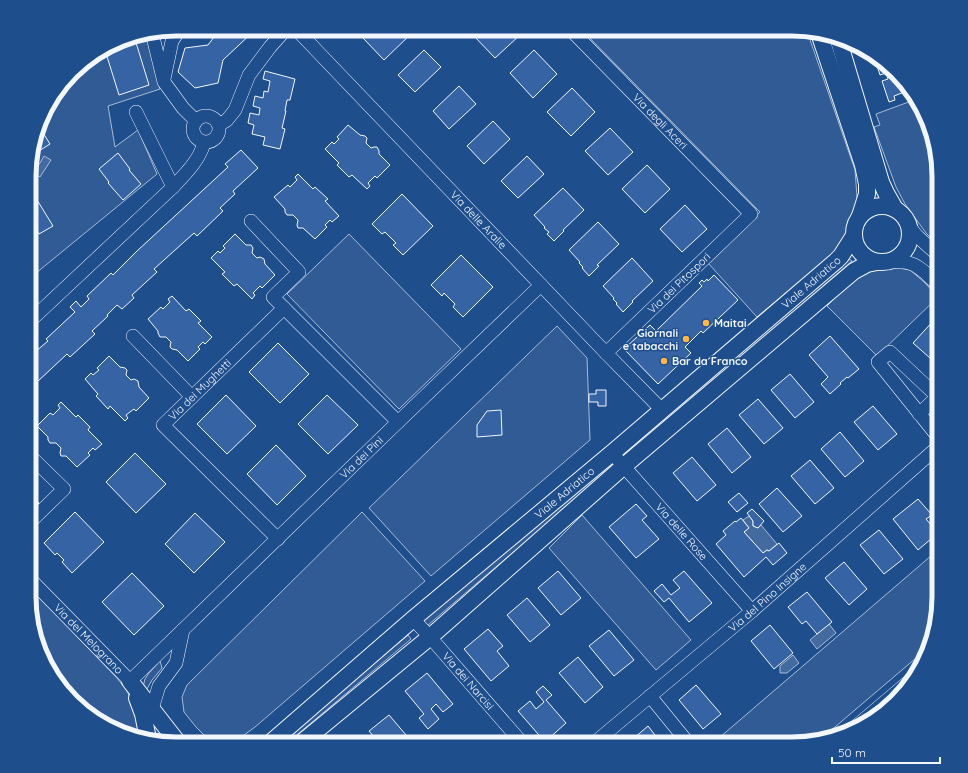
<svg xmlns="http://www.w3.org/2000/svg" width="968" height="773" font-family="Quicksand,sans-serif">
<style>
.built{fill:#305b95;stroke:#a8bbd7}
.water{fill:#446ba0;stroke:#a8bbd7}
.building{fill:#3563a3;stroke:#f2f6ff}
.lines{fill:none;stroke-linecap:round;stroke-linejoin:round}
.minor-casing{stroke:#f2f6ff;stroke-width:14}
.tertiary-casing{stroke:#f2f6ff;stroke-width:18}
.minor{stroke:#1f4e8c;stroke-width:13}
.tertiary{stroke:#1f4e8c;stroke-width:16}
.poi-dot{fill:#ffb74d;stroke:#1f4e8c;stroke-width:1.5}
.labels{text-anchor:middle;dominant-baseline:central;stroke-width:3;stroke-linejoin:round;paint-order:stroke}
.street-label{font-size:11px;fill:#f2f6ff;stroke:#1f4e8c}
.poi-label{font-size:11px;font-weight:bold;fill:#f2f6ff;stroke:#1f4e8c;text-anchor:start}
.rim{fill:none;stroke:#f2f6ff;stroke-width:5}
</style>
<rect width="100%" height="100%" fill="#1f4e8c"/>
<g class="built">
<path d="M581 29H801L807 31 855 170 857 197 854 218 846 234 835 252 757 317 708 263 760 212Z"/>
<path d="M146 34 160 89 108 106 115 147 138 130 157 174 30 278V157L49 103 79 65 129 37Z"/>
<path d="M914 100 928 120 939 176V246L926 233 905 204 896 187 874 127 880 125 876 114Z"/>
<path d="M349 234 461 349 399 409 287 294Z"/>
<path d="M848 258 852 261 629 454 625 449Z"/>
<path d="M880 267 898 268 910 270 924 282 938 297 877 356 827 306 852 281 866 271Z"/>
<path d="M557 326 587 358 590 440 431 576 369 508Z"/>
<path d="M609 463 613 467 428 625 423 620Z"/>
<path d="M362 512 425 581 255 727 240 738 228 742 219 743 210 741 196 727 184 712 182 697 187 685Z"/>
<path d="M582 515 691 640 656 670 549 548Z"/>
<path d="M939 549V607L929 647 822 738 792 744H712Z"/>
<path d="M29 587 117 678 125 688 128 693 134 708 141 738 120 733 79 707 44 662 29 607Z"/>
<path d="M408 635 411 639 286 744H278Z"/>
<path d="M160 661 162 668 152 680 147 689H145L143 687 145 679 149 673Z"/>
<path d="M152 721 170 744 155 741Z"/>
</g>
<g class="water">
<path d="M44 156 51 160 40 177 34 173Z"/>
<path d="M749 516 753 521V526L758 528 761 525 777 544 769 551 767 550 763 553 744 532 749 528 743 520Z"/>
<path d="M829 624 836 633 817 649 810 640Z"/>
<path d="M793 655 799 663 787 673H780V666Z"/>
</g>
<g class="building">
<path d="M207 29H253L255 30 223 60 218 83 195 88 178 72 185 48 208 45 214 37Z"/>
<path d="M370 29H411L413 32 384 60 362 37Z"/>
<path d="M477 29H514L520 35 495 58 472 34Z"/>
<path d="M134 36 149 85 119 95 105 50 129 37Z"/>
<path d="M424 50 441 67 415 92 398 75Z"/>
<path d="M534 50 557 74 533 98 510 73Z"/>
<path d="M874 56 889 66 907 91 894 96 895 100 889 102 882 81 888 79 886 73 880 75Z"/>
<path d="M265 71 295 79 290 100H287L285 111H286L282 128 285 129 280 149 263 145 265 137 252 134 254 125 248 123 250 113 259 115 260 108 253 106 255 96 263 98 264 91 268 92 270 81 263 79Z"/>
<path d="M459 86 476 104 449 129 433 111Z"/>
<path d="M572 88 595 112 571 136 547 112Z"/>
<path d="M493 121 510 139 484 164 467 146Z"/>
<path d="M348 125 360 135 365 136 367 138 366 143 371 148 374 147H377L379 151V154L390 165 377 178 375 176 368 183 370 186 367 189 352 175 349 177 337 165 339 163 325 149 332 142 334 144 339 139 337 137Z"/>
<path d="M40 128 50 144 31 156Z"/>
<path d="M610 128 633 152 608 175 585 151Z"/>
<path d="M241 150 258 168 233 191 235 194 220 208 223 211 197 236 194 233 154 269 157 272 132 295 134 298 122 309 117 305 107 315 108 316 92 331 95 334 70 357 67 354 36 383 34 381 30 385V351L33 349 35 352 48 341 46 339 75 312 70 307 76 301 81 307 89 299 87 296 111 273 113 275 137 251 228 167 225 164Z"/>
<path d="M118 153 130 169 129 170 141 184 123 200 108 183 109 182 99 169Z"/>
<path d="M527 156 544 174 518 198 501 181Z"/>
<path d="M647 165 670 189 645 213 622 189Z"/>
<path d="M298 174 313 189 315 187 328 199 325 201 339 216 332 222 330 220 325 225 327 227 315 239 303 228H298L297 225 298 220 293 215H287L285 212V209L274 197 288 185 290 187 297 180 295 177Z"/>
<path d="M563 188 584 210 563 230 564 231 554 241 547 234 549 232 544 228 545 227 534 215Z"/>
<path d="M402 194 433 226 403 255 393 245 396 243 385 232 382 234 372 224Z"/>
<path d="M34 195 53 226 39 234 35 227 30 230V196L31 197Z"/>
<path d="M685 205 707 229 682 252 660 229Z"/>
<path d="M598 222 619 244 597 265 599 266 589 276 582 268 583 267 579 263 580 262 569 250Z"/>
<path d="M235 234 246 245H251L253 248 252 253 257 258 260 257 264 259 265 264 275 275 262 288 260 286 253 293 255 295 252 299 237 284 234 286 222 274 225 272 211 258 218 251 220 253 225 248 223 246Z"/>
<path d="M461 255 493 287 463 317 453 307 455 304 444 293 442 296 431 285Z"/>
<path d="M632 258 653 281 632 301 633 302 623 312 616 304 617 303 613 299 614 298 603 286Z"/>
<path d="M714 275 738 300 703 333 701 331 685 347 691 353 658 384 624 349 650 325 656 331 702 286 699 283 702 280 704 282 707 279 708 281Z"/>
<path d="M172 296 186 311 189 309 201 321 198 323 212 337 205 344 203 342 198 347 200 349 188 361 177 350 172 349 170 347 171 342 166 337H160L158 333V331L148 319 161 307 163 309 170 302 168 299Z"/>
<path d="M936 318 939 321V366L913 343Z"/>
<path d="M830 336 859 369 848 378 847 377 840 383 841 384 830 394 821 384 828 377 809 355Z"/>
<path d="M278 343 309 374 280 403 249 372Z"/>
<path d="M109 356 120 367 125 368 127 370 126 375 131 380 134 379 138 381 139 387 149 398 136 411 134 409 126 415 128 418 125 421 110 406 108 409 96 396 98 394 85 379 91 373 93 375 99 370 97 368Z"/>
<path d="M790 374 814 402 795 418 771 390Z"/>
<path d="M596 390H606V406H598V402H589V394H596Z"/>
<path d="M226 395 256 426 227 454 197 424Z"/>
<path d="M327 395 358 425 328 454 298 424Z"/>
<path d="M758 399 783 428 764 444 739 415Z"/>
<path d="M61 402 76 417 78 415 90 427 88 430 102 444 95 450 93 448 88 453 90 455 77 467 66 456H61L60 453 61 448 56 443H50L48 440V437L37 426 50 413 53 415 60 408 58 405Z"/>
<path d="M873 406 897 434 878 450 854 422Z"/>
<path d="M501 410 502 435 477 437V425L487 411Z"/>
<path d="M727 428 751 457 732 473 708 444Z"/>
<path d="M840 432 864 461 845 477 821 449Z"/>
<path d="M276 445 306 476 277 505 247 474Z"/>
<path d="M135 453 166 484 136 513 106 482Z"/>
<path d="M692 457 716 485 697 501 673 473Z"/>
<path d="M810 460 834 488 815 504 791 476Z"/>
<path d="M939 480V494L932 486Z"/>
<path d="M777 488 802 516 783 532 759 504Z"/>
<path d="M739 493 748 503 737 512 728 502Z"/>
<path d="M30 494 39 503 30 513Z"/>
<path d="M918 499 932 515 926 519 938 533 918 550 893 519Z"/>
<path d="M636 504 647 516 642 520 659 539 636 558 609 527Z"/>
<path d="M752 509 764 521 758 528 753 526V521L747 513Z"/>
<path d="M75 512 104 542 72 573 62 562 64 560 57 553 55 555 44 543Z"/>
<path d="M195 513 225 542 194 573 165 544Z"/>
<path d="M741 518 749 528 744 532 763 553 767 550 769 551 779 543 787 553 773 565 766 557 744 577 716 544 726 535 723 531 735 521 736 522Z"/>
<path d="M879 530 903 559 884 574 860 545Z"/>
<path d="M844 562 867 589 849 605 825 578Z"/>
<path d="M558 571 581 598 561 615 538 588Z"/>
<path d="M684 571 712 603 689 622 669 598 664 602 654 591 662 584 671 595 680 588 673 580Z"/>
<path d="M132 573 164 606 134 635 102 602Z"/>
<path d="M807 592 832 622 817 634 806 621 802 624 788 607Z"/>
<path d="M527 598 550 625 530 642 507 615Z"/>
<path d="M770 625 793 653 774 669 751 641Z"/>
<path d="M488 629 503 646 497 651 509 666 491 681 464 649Z"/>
<path d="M609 630 634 660 614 676 589 646Z"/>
<path d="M578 657 603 687 585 703 559 673Z"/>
<path d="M427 673 453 704 443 712 436 704 431 709 439 719 428 729 419 718 424 714 405 691Z"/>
<path d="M696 685 721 714 703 729 679 700Z"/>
<path d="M543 686 552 695 546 700 566 723 545 742 518 711 530 701 536 709 544 702 536 692Z"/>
<path d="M389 715 412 742 410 744H380L369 731Z"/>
<path d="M648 726 662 744H627Z"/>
<path d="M483 739 487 744H478Z"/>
</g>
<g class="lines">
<defs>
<g id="minor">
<path id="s1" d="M296 29 606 353 662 410"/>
<path id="s2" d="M570 29 751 214 606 353"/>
<path d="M152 33 164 82 183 108 196 121"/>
<path d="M164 79 172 41 178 32 177 29"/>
<circle cx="206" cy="129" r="13"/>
<path d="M219 125 227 120 235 110 249 75 270 47 286 29"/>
<path d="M173 187C185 174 199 161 204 143"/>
<path d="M251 221 299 272 273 297 398 422"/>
<path d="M909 226 917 236 939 256"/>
<path d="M887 262C894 262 902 261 909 263 921 266 930 278 939 286"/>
<path d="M30 321 173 187 136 112"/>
<path d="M133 336 192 397"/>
<path d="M919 414 937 397"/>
<path d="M939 438 878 362 890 352 939 398"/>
<path id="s3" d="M612 453 752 611"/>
<path d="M30 522 64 489 30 456"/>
<path id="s4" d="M278 539 163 425 284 308"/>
<path id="s5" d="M29 578 130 681 398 422 541 285"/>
<path id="s6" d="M413 619 430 637 523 744"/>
<path d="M650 696 689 744"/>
<path d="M152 709 159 686 176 663 183 630"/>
<path d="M848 733 913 678"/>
<path id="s7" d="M593 744 752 611 939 446"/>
</g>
<g id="tertiary">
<path d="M819 33 863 165 867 184V194L860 216"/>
<path d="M838 38 881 182 886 193 895 209"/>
<circle cx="882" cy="234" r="28"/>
<path d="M130 681 179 744"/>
<path d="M137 698 143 714 148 739"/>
<path id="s8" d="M269 744 413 619 612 453 836 261 841 256 853 237"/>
<path d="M300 744 430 637 624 466 854 271 867 264 877 262"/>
</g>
</defs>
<use href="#minor" class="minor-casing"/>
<use href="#tertiary" class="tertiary-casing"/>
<use href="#minor" class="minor"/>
<use href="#tertiary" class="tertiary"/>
</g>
<g class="poi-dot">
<circle cx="706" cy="323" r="4"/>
<circle cx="686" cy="339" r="4"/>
<circle cx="664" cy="361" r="4"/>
</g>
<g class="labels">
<g class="street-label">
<text stroke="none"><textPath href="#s2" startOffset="129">Via degli Aceri</textPath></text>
<text stroke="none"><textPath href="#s1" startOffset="264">Via delle Aralie</textPath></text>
<text stroke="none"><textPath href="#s8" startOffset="712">Viale Adriatico</textPath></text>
<text transform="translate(679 283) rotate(-44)">Via dei Pitospori</text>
<text stroke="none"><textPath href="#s4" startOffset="213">Via dei Mughetti</textPath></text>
<text stroke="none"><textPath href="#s5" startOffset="466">Via dei Pini</textPath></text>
<text stroke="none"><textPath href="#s8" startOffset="388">Viale Adriatico</textPath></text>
<text stroke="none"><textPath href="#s3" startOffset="105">Via delle Rose</textPath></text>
<text stroke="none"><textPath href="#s7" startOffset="228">Via del Pino Insigne</textPath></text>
<text stroke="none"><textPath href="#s5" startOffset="85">Via del Melograno</textPath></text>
<text stroke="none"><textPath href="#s6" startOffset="83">Via dei Narcisi</textPath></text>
</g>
<g class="poi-label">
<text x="714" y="323">Maitai</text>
<text x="678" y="333" text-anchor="end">Giornali<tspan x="678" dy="13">e tabacchi</tspan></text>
<text x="672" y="361">Bar da Franco</text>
</g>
</g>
<path d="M0 0H968V773H0ZM176 36H792A140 140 0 0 1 932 176V597A140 140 0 0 1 792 737H176A140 140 0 0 1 36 597V176A140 140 0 0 1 176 36Z" fill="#1f4e8c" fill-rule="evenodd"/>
<path class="rim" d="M176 36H792A140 140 0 0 1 932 176V597A140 140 0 0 1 792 737H176A140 140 0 0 1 36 597V176A140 140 0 0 1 176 36Z"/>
<path d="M832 757v6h108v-6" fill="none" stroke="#f2f6ff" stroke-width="2"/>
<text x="838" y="757" font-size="12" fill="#f2f6ff" stroke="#1f4e8c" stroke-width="3" paint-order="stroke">50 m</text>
</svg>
